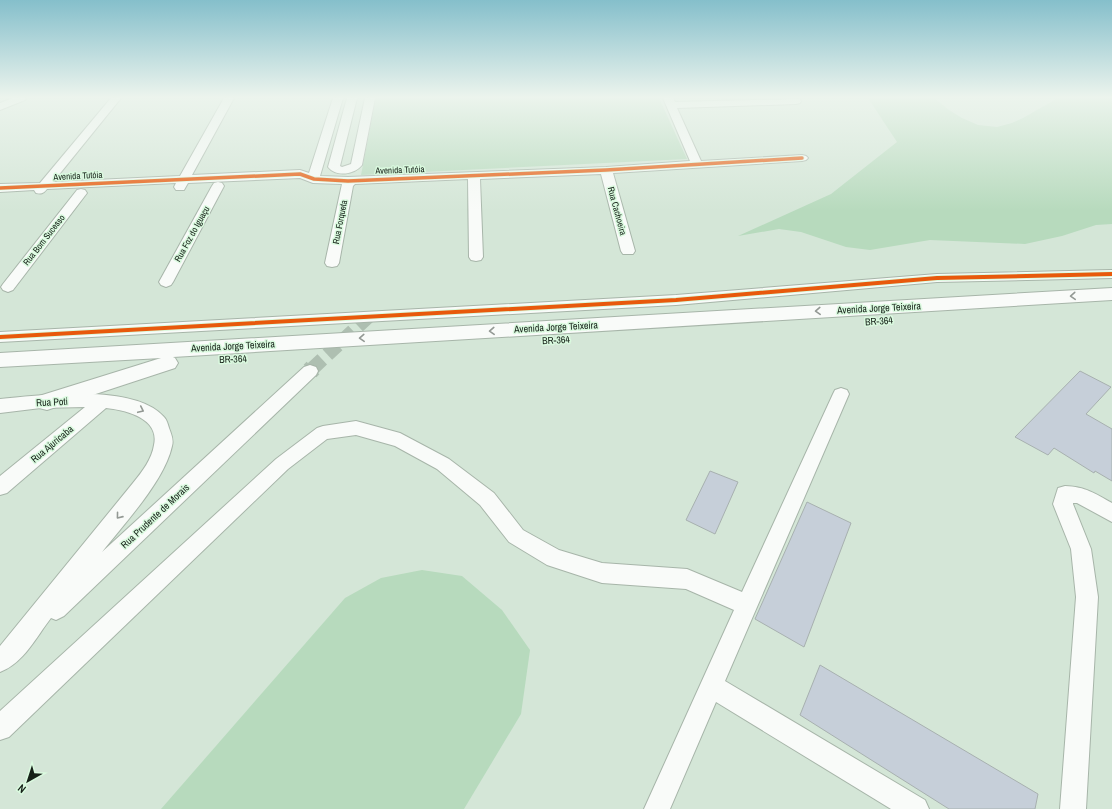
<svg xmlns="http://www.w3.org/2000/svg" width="1112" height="809" font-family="'Archivo Narrow',sans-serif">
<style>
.green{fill:#b7dabd}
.building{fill:#c6cfd9;stroke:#a7b0af}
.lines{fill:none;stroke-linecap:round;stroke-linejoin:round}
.minor-tunnel-far1{stroke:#aebfb1;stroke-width:14;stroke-dasharray:14 7;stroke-linecap:butt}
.minor-tunnel{stroke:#aebfb1;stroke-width:18;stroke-dasharray:18 9;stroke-linecap:butt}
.minor-casing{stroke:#a7b5a9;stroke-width:2}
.highway-casing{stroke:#a7b5a9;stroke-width:2}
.minor{fill:#f9fbf9;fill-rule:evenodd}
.highway{fill:#f9fbf9;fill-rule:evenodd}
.cycleway-far1-casing{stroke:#dafadf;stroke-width:5}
.cycleway-casing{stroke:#dafadf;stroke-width:6}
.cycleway-far1{stroke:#e8590c;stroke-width:3.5}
.cycleway{stroke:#e8590c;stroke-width:4}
.oneway{stroke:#939994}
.labels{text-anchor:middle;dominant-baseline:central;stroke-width:3;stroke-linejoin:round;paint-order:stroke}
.far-street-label{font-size:9px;fill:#162118;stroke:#dafadf}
.street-label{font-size:10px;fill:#162118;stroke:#dafadf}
</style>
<rect width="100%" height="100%" fill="#d4e6d7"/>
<g class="green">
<path d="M376 98H659L687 159 361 175Z"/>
<path d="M868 98H934L949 110 962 118 978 125 997 127 1012 123 1023 118 1058 98H1112V224L1096 225 1062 236 1025 244 930 240 870 250 846 247 801 232 779 229 738 236 831 194 897 142Z"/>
<path d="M422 570 462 576 502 610 530 650 521 714 464 809H161L345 598 381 578Z"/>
</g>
<g class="building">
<path d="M1080 371 1111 387 1086 414 1112 429V481L1095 471 1094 473 1054 448 1048 455 1015 437Z"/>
<path d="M710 471 738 482 715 534 686 520Z"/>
<path d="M807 502 851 523 804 647 755 619Z"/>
<path d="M820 665 1038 794 1035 809H949L800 715Z"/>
</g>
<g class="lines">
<path class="minor-tunnel-far1" d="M312 369 369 316"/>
<path class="minor-tunnel" d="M310 371 313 368"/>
<defs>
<g id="minor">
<path d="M13 98H26L25 100 0 110V103Z"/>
<path d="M111 98H121L53 182 180 176 224 98H234L192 175 300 170 309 173 333 98H343L320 176 348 177 606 167 690 161 663 98H673L675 102 800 99 801 101 800 103 796 104 677 108 701 161 802 155 806 156 808 158 806 160 802 161 613 173 635 251 633 254H623L621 251 601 174 480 179 483 257 481 260 476 261 471 260 469 257 468 179 355 184 353 186 339 263 337 266 332 267 327 266 325 263 342 184 313 183 300 178 188 183 184 190H176L174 187 176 183 47 189C43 194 41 194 36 193L34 190 0 192V184L40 183Z"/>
<path d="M347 98H357L340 166 342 167 351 164 365 98H375L362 165C354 175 336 177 328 167Z"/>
<path d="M218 182 222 183 224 186 173 282 171 285 166 287 161 285 159 282 212 186 214 183Z"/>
<path d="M81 189 85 190 87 193 13 290 8 292 3 290 1 287 3 284 77 190Z"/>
<path d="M1112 270V278L937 282 676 305 0 342V332L676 295 937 274Z"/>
<path d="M310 365 316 367 318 371 316 375 64 616 56 620 51 618C36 637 24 663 0 672V646L133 483C142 472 152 459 154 445 160 418 125 410 106 408L7 493 0 495V476L85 407 41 408 0 413V399C40 395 135 383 164 417 167 420 168 425 169 428 171 434 174 439 172 446 165 480 124 524 102 552L304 367Z"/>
<path d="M841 388 847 390 849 394 725 681 925 800 929 809H891L716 702 670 809H644L734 610 686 589 602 583 547 565 509 542 480 505 437 469 395 446 356 435 327 439 288 469 9 737 0 740V711L276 459 317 428 323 426 356 421 400 433 449 459 494 493 523 530 559 550 602 563 687 569 742 592 833 394 835 390Z"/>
<path d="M1065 486C1086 487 1094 493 1112 503V522L1077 503H1073V504L1091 549 1098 597 1086 809H1060L1076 597 1071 549 1053 504 1058 488Z"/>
</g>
<path id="highway" d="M1112 288V300L173 357 175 358 178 363 175 368 47 410 39 408 36 402 39 396 161 358 0 367V353Z"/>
</defs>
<use href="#minor" class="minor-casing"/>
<use href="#highway" class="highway-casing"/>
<use href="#minor" class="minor"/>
<use href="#highway" class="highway"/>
<defs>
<path id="cycleway-far1" d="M0 188 300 174 314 179 348 181 606 170 802 158"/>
<path id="cycleway" d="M0 337 676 300 937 278 1112 274"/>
</defs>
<use href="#cycleway-far1" class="cycleway-far1-casing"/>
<use href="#cycleway" class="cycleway-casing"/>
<use href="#cycleway-far1" class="cycleway-far1"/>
<use href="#cycleway" class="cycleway"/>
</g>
<defs><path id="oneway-chevron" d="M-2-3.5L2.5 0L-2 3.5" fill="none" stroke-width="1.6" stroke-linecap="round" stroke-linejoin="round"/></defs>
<g class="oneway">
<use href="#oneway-chevron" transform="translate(1073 296) rotate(176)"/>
<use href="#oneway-chevron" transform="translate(818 311) rotate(177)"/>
<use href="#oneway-chevron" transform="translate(492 331) rotate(177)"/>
<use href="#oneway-chevron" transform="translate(362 338) rotate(177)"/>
<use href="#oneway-chevron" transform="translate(141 410) rotate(25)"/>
<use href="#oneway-chevron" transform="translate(119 516) rotate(129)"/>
</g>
<linearGradient id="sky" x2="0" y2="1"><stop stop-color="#85bfcb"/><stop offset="0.46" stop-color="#ecf4ed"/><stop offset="1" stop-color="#ecf4ed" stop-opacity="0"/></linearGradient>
<rect width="1112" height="211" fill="url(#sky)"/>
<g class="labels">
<g class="far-street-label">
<text transform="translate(400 170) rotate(-2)">Avenida Tutóia</text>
<text transform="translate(78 176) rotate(-3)">Avenida Tutóia</text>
<text transform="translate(617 211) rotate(75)">Rua Cachoeira</text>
<text transform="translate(340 222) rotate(-79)">Rua Forqueta</text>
<text transform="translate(192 234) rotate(-61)">Rua Foz do Iguaçu</text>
<text transform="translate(44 240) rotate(-52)">Rua Bom Sucesso</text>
</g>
<g class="street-label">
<text transform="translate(879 308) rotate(-3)">Avenida Jorge Teixeira</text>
<text transform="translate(879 321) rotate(-4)">BR-364</text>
<text transform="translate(556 327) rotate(-3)">Avenida Jorge Teixeira</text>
<text transform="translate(556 340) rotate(-3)">BR-364</text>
<text transform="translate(233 346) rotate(-3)">Avenida Jorge Teixeira</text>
<text transform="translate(233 359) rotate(-2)">BR-364</text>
<text transform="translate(52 402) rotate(-3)">Rua Poti</text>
<text transform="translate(52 444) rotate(-40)">Rua Ajuricaba</text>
<text transform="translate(155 516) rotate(-43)">Rua Prudente de Morais</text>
</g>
</g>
<g transform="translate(28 781) rotate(219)" stroke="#dafadf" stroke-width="3" paint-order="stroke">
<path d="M0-3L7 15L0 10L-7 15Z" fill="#162118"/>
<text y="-6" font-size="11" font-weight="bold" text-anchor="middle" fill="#162118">N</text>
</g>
</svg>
